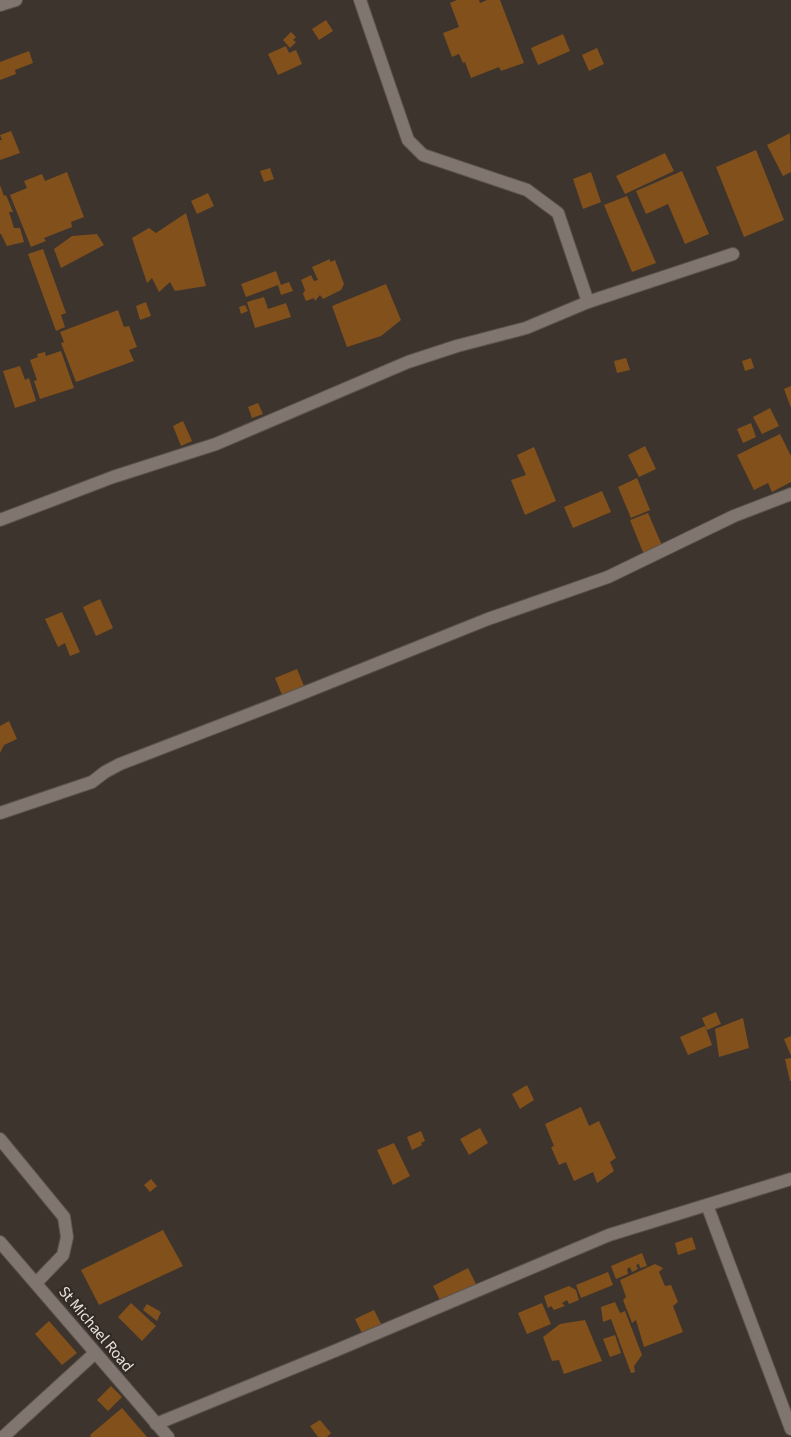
<svg xmlns="http://www.w3.org/2000/svg" width="791" height="1437" font-family="'Source Sans 3',sans-serif">
<style>
.building{fill:#82501b}
.lines{fill:none;stroke-linecap:round;stroke-linejoin:round}
.street-casing{stroke:#5a534d;stroke-width:14}
.street{stroke:#81766f;stroke-width:12}
.labels{text-anchor:middle;dominant-baseline:central;stroke-width:4.5;stroke-linejoin:round;paint-order:stroke}
.street-label{font-size:16px;fill:#e6e0dc;stroke:#332a24}
</style>
<rect width="100%" height="100%" fill="#3d342e"/>
<g class="building">
<path d="M457 0H479L480 3 487 0H500L524 63 501 71 499 67 471 78 465 62 463 63 459 54 452 57 443 33 459 27 450 3Z"/>
<path d="M326 20 333 31 319 40 312 29Z"/>
<path d="M291 32 296 37 293 40 296 42 290 48 283 40Z"/>
<path d="M563 34 570 51 538 65 531 48Z"/>
<path d="M286 46 289 53 296 50 302 64 278 75 268 54Z"/>
<path d="M597 48 604 64 589 71 582 55Z"/>
<path d="M29 51 33 63 15 70 16 74 0 80V62Z"/>
<path d="M11 131 20 153 0 160V140H2L0 135Z"/>
<path d="M790 133 791 172 783 176 767 145Z"/>
<path d="M756 150 784 220 744 237 716 167Z"/>
<path d="M665 153 674 171 625 194 616 176Z"/>
<path d="M270 168 274 179 264 182 260 171Z"/>
<path d="M682 171 709 234 685 244 668 204 646 214 636 191Z"/>
<path d="M67 172 84 217 71 222 72 227 44 238 46 241 31 247 10 195 27 188 24 181 42 174 45 181Z"/>
<path d="M591 172 601 202 583 209 573 179Z"/>
<path d="M0 185 4 196 6 195 13 212H9L14 228H20L24 242 7 246 1 234H0Z"/>
<path d="M208 193 214 206 197 214 191 201Z"/>
<path d="M627 196 656 263 632 272 604 205Z"/>
<path d="M186 213 206 286 175 291 170 282 159 292 152 278 147 283 132 238 149 228 156 233Z"/>
<path d="M97 234 104 245 61 268 54 249 72 236Z"/>
<path d="M43 249 66 313 61 315 65 327 56 331 28 254Z"/>
<path d="M330 259V262L335 260 344 284 341 290 323 299 320 295 315 301 314 298 306 301 303 294 305 290 301 280 311 275 314 281 318 280 312 267Z"/>
<path d="M276 271 281 285 289 282 293 291 281 295 278 285 246 297 241 284Z"/>
<path d="M386 284 401 320 381 336 347 347 332 306Z"/>
<path d="M264 297 268 309 286 303 291 317 255 328 247 302Z"/>
<path d="M146 302 151 316 140 320 136 306Z"/>
<path d="M245 305 248 311 241 314 239 307Z"/>
<path d="M118 310 124 327 129 326 137 347 129 350 134 361 76 382 61 343 64 342 60 332Z"/>
<path d="M61 351 74 388 40 399 34 381 37 380 30 360 38 357 37 354 45 352 46 356Z"/>
<path d="M626 358 630 370 617 373 614 361Z"/>
<path d="M751 358 754 368 745 371 742 361Z"/>
<path d="M20 366 25 380 29 378 36 401 15 408 3 371Z"/>
<path d="M791 386V408L784 389Z"/>
<path d="M258 403 263 414 252 418 248 407Z"/>
<path d="M770 408 779 426 762 434 753 417Z"/>
<path d="M183 421 192 441 181 446 173 426Z"/>
<path d="M751 423 756 437 743 443 737 429Z"/>
<path d="M780 434 791 456V482L772 492 768 483 754 490 737 455Z"/>
<path d="M645 446 656 469 639 477 628 455Z"/>
<path d="M534 447 556 501 525 515 511 480 526 475 517 455Z"/>
<path d="M637 478 650 510 631 518 618 487Z"/>
<path d="M602 491 611 512 573 528 564 507Z"/>
<path d="M648 513 664 550 645 557 630 520Z"/>
<path d="M100 599 113 628 96 636 83 607Z"/>
<path d="M62 612 80 652 70 656 65 643 58 647 45 619Z"/>
<path d="M297 669 304 686 282 695 275 678Z"/>
<path d="M9 721 17 739 4 745 0 753V726Z"/>
<path d="M716 1012 721 1024 707 1030 702 1018Z"/>
<path d="M743 1018 749 1048 719 1057 715 1029Z"/>
<path d="M705 1026 712 1045 688 1055 680 1037Z"/>
<path d="M791 1036V1056L784 1039Z"/>
<path d="M791 1058V1081H790L785 1059Z"/>
<path d="M527 1085 534 1100 520 1109 512 1094Z"/>
<path d="M581 1107 589 1126 599 1121 616 1158 610 1162 614 1171 597 1183 593 1172 574 1181 566 1162 559 1165 551 1147 554 1146 545 1124Z"/>
<path d="M480 1128 488 1143 469 1155 460 1139Z"/>
<path d="M421 1131 425 1141 421 1143 422 1145 412 1150 407 1137Z"/>
<path d="M394 1143 410 1176 393 1185 377 1150Z"/>
<path d="M151 1179 157 1186 150 1192 144 1185Z"/>
<path d="M163 1230 183 1266 99 1305 81 1270Z"/>
<path d="M692 1237 696 1249 678 1255 675 1243Z"/>
<path d="M642 1253 647 1266 640 1268 639 1264 636 1265 638 1269 632 1272 630 1267 627 1269 628 1274 616 1279 611 1266Z"/>
<path d="M655 1264 663 1268 659 1272 665 1286 671 1285 678 1302 673 1306 683 1332 644 1347 636 1320 632 1323 623 1300 626 1297 620 1280Z"/>
<path d="M468 1268 477 1286 442 1304 433 1286Z"/>
<path d="M608 1272 613 1285 581 1298 576 1285Z"/>
<path d="M569 1286 576 1290 579 1300 569 1304 567 1300 562 1303 565 1306 554 1310 551 1306 548 1308 544 1296Z"/>
<path d="M615 1302 620 1313 625 1311 642 1355 634 1366 635 1372 631 1373 611 1319 603 1322 601 1307Z"/>
<path d="M131 1303 156 1326 142 1341 118 1317Z"/>
<path d="M542 1303 551 1324 527 1334 518 1313Z"/>
<path d="M147 1304 161 1312 157 1321 143 1310Z"/>
<path d="M374 1310 381 1324 362 1333 355 1319Z"/>
<path d="M585 1320 602 1361 564 1374 559 1360 552 1361 543 1337 560 1324Z"/>
<path d="M49 1321 77 1353 62 1365 35 1334Z"/>
<path d="M615 1335 621 1353 610 1357 603 1339Z"/>
<path d="M111 1386 122 1397 108 1411 97 1400Z"/>
<path d="M122 1408 147 1437H91L90 1435Z"/>
<path d="M320 1420 331 1433 327 1437H318L310 1426Z"/>
</g>
<g class="lines">
<defs>
<g id="street">
<path d="M360 0 408 140 423 155 527 190 558 213 588 302"/>
<path d="M0 5 16 0"/>
<path d="M0 520 113 477 216 444 408 362 457 346 526 328 588 302 733 254"/>
<path d="M0 813 92 782 105 772 120 764 286 700 488 619 608 577 734 516 791 494"/>
<path d="M0 1139 64 1217 67 1237 63 1255 36 1283"/>
<path d="M707 1205 791 1429"/>
<path d="M0 1242 168 1437"/>
<path d="M156 1424 337 1350 609 1235 791 1179"/>
<path d="M3 1437 95 1353"/>
</g>
</defs>
<use href="#street" class="street-casing"/>
<use href="#street" class="street"/>
</g>
<g class="labels">
<g class="street-label">
<text transform="translate(96 1329) rotate(50)">St Michael Road</text>
</g>
</g>
</svg>
